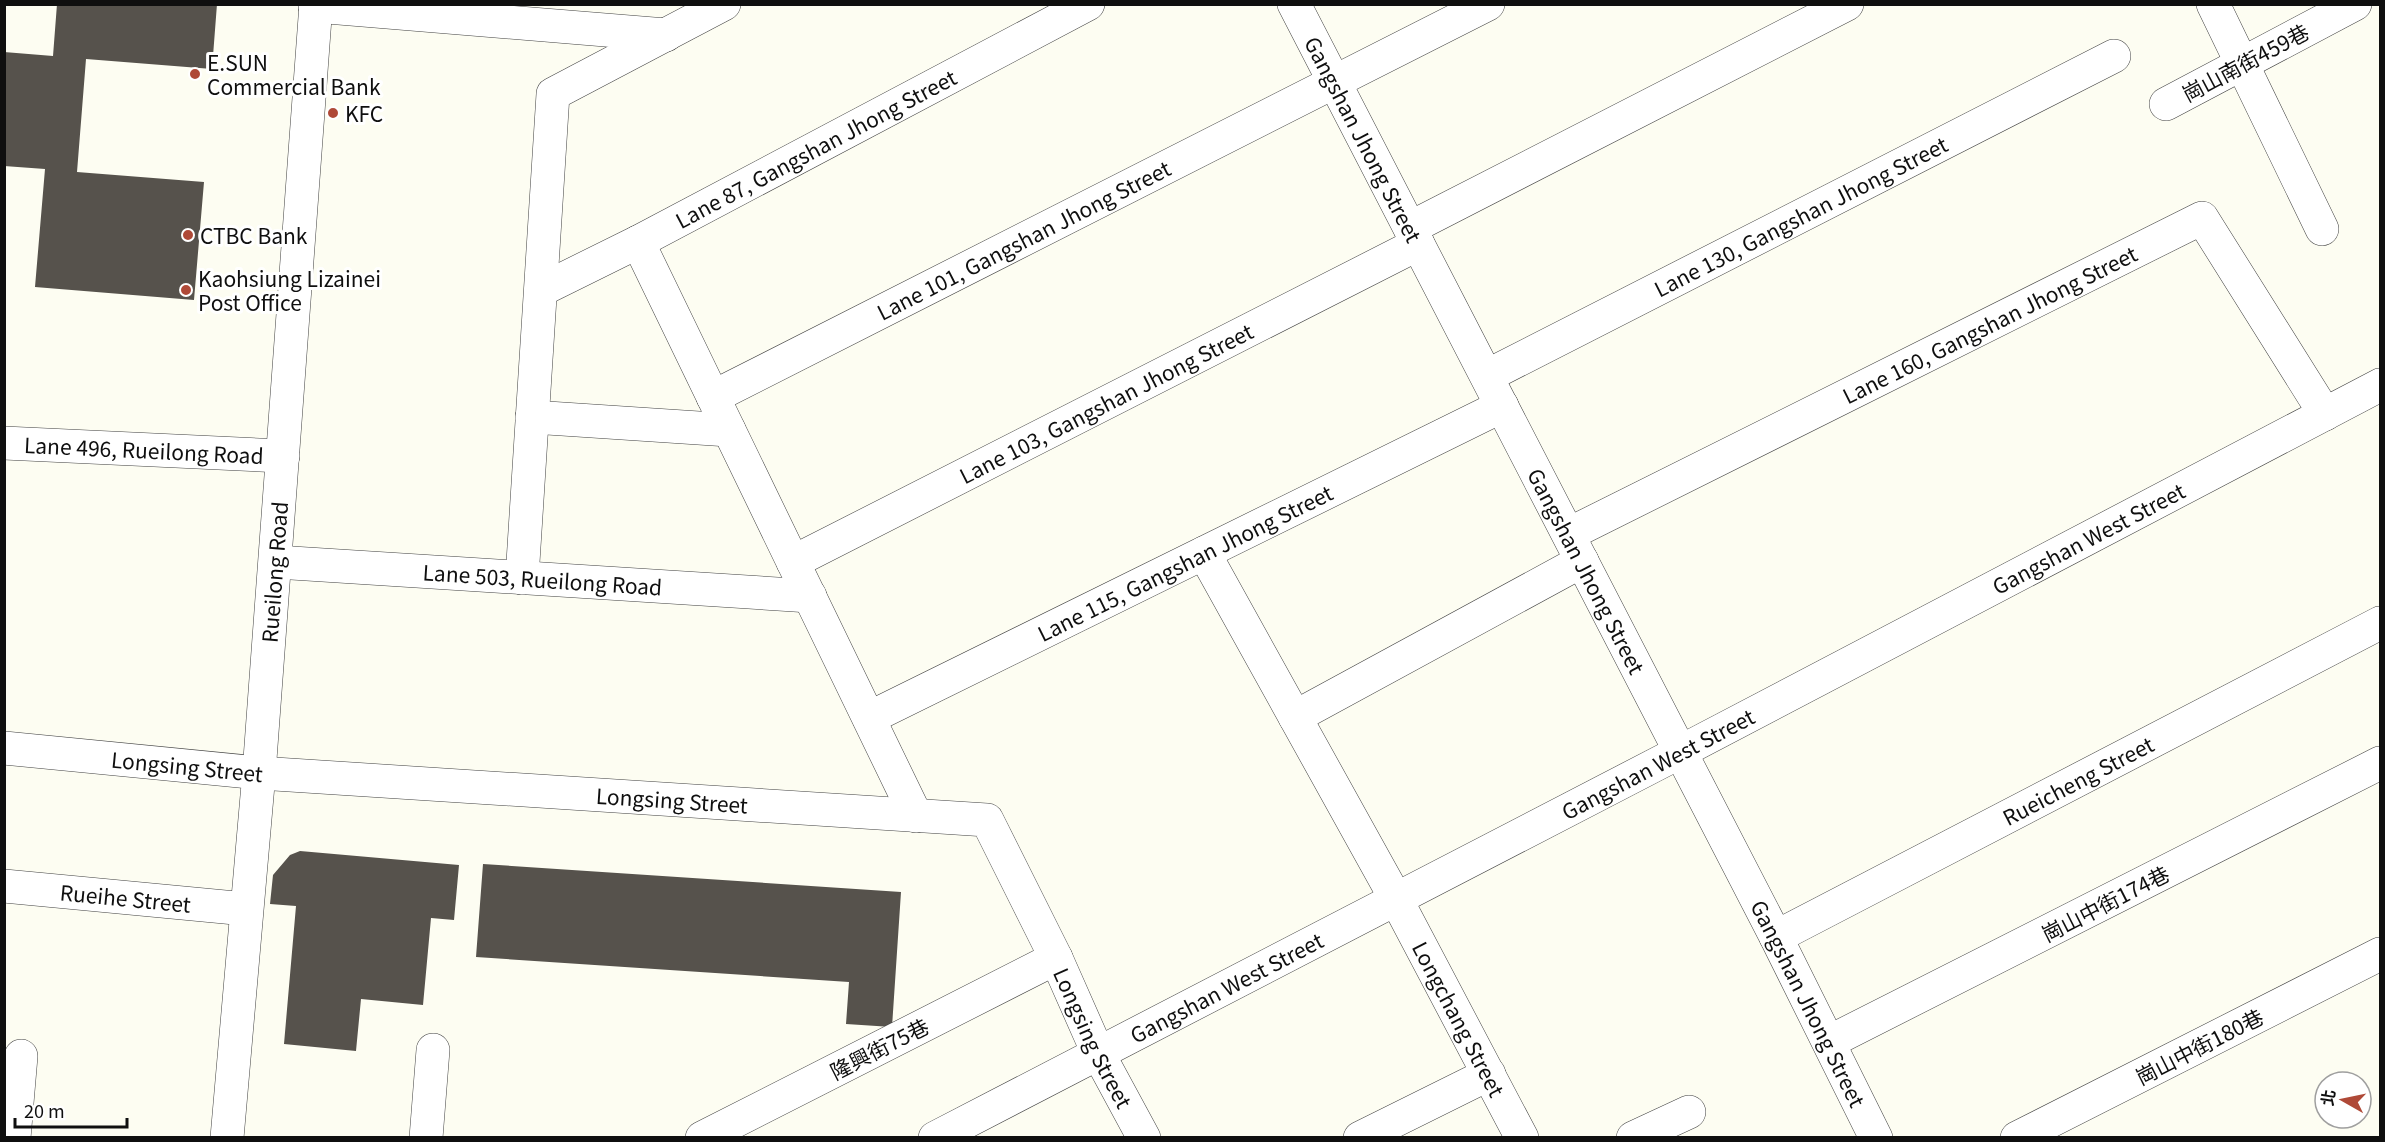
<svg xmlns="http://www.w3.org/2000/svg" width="2385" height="1142" font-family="Georgia,'Noto Sans TC',serif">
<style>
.building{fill:#56524c}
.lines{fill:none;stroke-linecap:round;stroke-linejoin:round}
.minor-casing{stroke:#424242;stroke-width:34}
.minor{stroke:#fff;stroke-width:33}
.poi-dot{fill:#af4937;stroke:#fff;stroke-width:2}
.labels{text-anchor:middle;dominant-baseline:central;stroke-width:6;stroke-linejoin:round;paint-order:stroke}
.poi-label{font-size:21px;fill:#0f0f0f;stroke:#fff;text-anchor:start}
.street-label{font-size:21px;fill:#0f0f0f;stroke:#fff}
</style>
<rect width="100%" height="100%" fill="#fdfdf2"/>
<g class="building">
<path d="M57 4H217L212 69 86 59 77 172 204 182 194 300 35 287 45 169 4 166V52L53 56Z"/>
<path d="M300 851 459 865 454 920 431 918 423 1005 361 999 356 1051 284 1044 296 906 270 904 273 875 290 855Z"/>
<path d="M483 864 901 892 892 1027 846 1024 849 982 476 957Z"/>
</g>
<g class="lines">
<defs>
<g id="minor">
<path id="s1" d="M1294 4 1776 937 1876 1138"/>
<path d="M2213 4 2322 229"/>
<path d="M315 6 666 35"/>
<path d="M2166 104 2355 4"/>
<path d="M1410 228 1847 4"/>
<path d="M638 242 916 816"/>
<path id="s2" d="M541 290 638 242 1088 4"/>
<path id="s3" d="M1487 376 2114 56"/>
<path id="s4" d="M713 397 1488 4"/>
<path d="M532 417 729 430"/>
<path id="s5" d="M4 443 283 456"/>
<path id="s6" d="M1569 534 2202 218 2325 414"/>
<path id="s7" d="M1204 553 1396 899 1522 1138"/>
<path id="s8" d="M276 562 810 596"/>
<path id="s9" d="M793 562 1418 244"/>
<path d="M522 578 553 94 724 4"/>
<path d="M1295 717 1582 561"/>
<path id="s10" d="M869 718 1502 406"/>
<path id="s11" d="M4 748 259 773 987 820 1056 958 1098 1053 1144 1138"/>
<path id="s12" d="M4 886 246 909"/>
<path id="s13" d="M1776 937 2380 623"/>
<path d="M1829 1042 2380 763"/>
<path d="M14 1138 21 1056"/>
<path id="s14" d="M227 1138 259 773 316 4"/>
<path d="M426 1138 433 1050"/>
<path d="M702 1138 1056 958"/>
<path id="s15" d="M935 1138 1680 752 2380 385"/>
<path d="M1360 1138 1489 1074"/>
<path d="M1633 1138 1689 1112"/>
<path d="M2017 1138 2380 954"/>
</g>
</defs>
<use href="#minor" class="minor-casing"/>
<use href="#minor" class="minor"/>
</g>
<g class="poi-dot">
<circle cx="195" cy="74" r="6"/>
<circle cx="333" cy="113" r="6"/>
<circle cx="188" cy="235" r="6"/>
<circle cx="186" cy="290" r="6"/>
</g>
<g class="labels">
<g class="poi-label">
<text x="207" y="62">E.SUN<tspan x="207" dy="24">Commercial Bank</tspan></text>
<text x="345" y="113">KFC</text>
<text x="200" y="235">CTBC Bank</text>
<text x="198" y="278">Kaohsiung Lizainei<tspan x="198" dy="24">Post Office</tspan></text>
</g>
<g class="street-label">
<text transform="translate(2245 62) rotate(-28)">崗山南街459巷</text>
<text stroke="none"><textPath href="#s1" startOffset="152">Gangshan Jhong Street</textPath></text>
<text stroke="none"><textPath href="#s2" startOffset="309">Lane 87, Gangshan Jhong Street</textPath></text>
<text stroke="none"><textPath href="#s3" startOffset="352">Lane 130, Gangshan Jhong Street</textPath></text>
<text stroke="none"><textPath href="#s4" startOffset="348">Lane 101, Gangshan Jhong Street</textPath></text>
<text stroke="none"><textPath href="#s6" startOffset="470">Lane 160, Gangshan Jhong Street</textPath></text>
<text stroke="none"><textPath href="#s9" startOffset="351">Lane 103, Gangshan Jhong Street</textPath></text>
<text stroke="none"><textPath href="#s5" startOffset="140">Lane 496, Rueilong Road</textPath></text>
<text stroke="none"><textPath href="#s15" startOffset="1300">Gangshan West Street</textPath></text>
<text stroke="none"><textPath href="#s10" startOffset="352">Lane 115, Gangshan Jhong Street</textPath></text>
<text stroke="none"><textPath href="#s1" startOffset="638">Gangshan Jhong Street</textPath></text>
<text stroke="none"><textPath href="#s14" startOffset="568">Rueilong Road</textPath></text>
<text stroke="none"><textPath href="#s8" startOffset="267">Lane 503, Rueilong Road</textPath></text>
<text stroke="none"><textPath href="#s15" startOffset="814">Gangshan West Street</textPath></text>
<text stroke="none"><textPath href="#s11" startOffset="184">Longsing Street</textPath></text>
<text stroke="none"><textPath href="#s13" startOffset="340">Rueicheng Street</textPath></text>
<text stroke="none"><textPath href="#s11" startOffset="670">Longsing Street</textPath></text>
<text stroke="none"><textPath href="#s12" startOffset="122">Rueihe Street</textPath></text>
<text transform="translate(2105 903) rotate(-27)">崗山中街174巷</text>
<text stroke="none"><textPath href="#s15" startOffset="328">Gangshan West Street</textPath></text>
<text stroke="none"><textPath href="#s1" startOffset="1124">Gangshan Jhong Street</textPath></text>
<text stroke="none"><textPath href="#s7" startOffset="531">Longchang Street</textPath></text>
<text stroke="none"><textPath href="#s11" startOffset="1228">Longsing Street</textPath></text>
<text transform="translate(2199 1046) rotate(-27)">崗山中街180巷</text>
<text transform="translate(879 1048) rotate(-27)">隆興街75巷</text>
</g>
</g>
<rect width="2385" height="1142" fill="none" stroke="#0f0f0f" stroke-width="12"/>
<g transform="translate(2343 1100) rotate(279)"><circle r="28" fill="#ffffff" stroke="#9f9f9f" stroke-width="1.5"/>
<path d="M0-4.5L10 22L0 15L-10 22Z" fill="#af4937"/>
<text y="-9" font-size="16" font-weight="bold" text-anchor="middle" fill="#0f0f0f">北</text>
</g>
<path d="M15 1118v9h112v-9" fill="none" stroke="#0f0f0f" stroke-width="3"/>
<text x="24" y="1118" font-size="18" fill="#0f0f0f" stroke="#ffffff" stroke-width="4.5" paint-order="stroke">20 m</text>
</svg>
